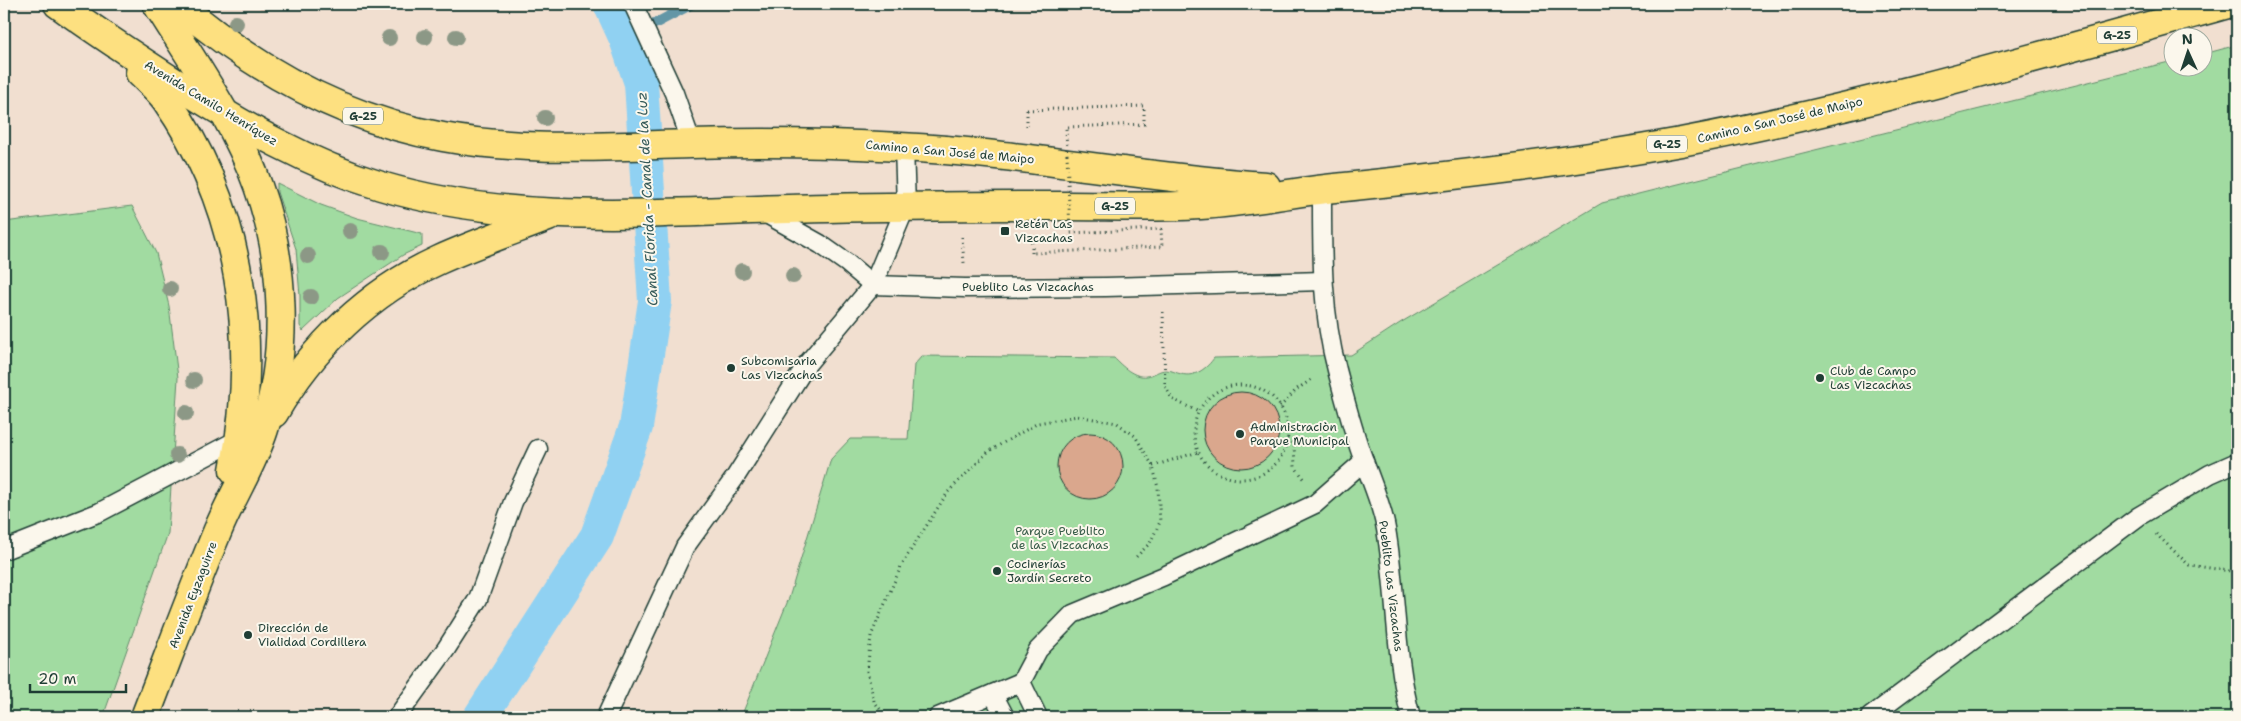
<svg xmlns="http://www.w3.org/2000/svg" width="2241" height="721" font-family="'Shantell Sans',sans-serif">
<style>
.built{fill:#eacebc}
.green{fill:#a1dba1;stroke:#608c6a}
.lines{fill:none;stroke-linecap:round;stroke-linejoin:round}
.stream{stroke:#6396a6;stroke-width:10}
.canal{stroke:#90d1f2;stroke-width:34}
.building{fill:#daa78d;stroke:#1f3d34}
.lane-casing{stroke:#1f3d34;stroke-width:21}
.primary-casing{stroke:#1f3d34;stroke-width:31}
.path{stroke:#1f3d34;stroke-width:3;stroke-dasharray:1 4;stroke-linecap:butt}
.lane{stroke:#fbf7ec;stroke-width:18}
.primary{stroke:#fde080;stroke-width:28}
.path-bridge{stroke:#1f3d34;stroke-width:3;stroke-dasharray:1 4;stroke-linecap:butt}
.tree{fill:#8c9886}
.poi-dot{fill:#1f3d34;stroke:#fbf7ec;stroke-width:2}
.labels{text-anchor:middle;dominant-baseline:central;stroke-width:4;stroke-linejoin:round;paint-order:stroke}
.shield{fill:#fbf7ec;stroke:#61756b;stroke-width:1}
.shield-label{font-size:11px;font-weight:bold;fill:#1f3d34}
.street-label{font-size:12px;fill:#1f3d34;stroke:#fbf7ec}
.poi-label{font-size:12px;fill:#1f3d34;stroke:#fbf7ec;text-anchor:start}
.park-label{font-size:12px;fill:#395d4a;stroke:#fbf7ec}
.water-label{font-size:14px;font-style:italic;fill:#365b5a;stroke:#fbf7ec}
</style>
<rect width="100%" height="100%" fill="#f1dfd0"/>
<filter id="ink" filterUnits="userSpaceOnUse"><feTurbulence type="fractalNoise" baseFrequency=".02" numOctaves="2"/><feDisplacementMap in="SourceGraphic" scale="10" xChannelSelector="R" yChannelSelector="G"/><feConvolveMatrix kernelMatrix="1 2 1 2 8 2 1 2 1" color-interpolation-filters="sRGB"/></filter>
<g filter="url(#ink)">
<path class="built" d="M256 4H336L261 10Z"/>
<g class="green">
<path d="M2237 45V717H741L789 598 831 459 850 439H908L914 365 922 356 1114 358C1122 366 1134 378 1147 376 1154 375 1159 370 1166 370 1172 370 1176 373 1181 374 1195 378 1207 368 1214 358L1351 355 1400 323 1602 203 2173 61 2174 68H2204V54Z"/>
<path d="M277 183 321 205 357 218 422 234V246L403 255 338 298 303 331 300 326V296L296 249 277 192Z"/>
<path d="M132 206 156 253 169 306 178 378 168 533 103 717H4V222Z"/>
</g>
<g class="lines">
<path class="stream" d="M626 39 692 4"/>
<path class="canal" d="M480 717 597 536 636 427 655 301 641 83 626 39 610 4"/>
</g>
<g class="building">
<circle cx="1241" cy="430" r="38"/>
<circle cx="1090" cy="466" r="33"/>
</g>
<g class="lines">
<defs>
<g id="lane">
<path d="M633 4 674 93 692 144"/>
<path d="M1322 189C1322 250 1321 310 1337 370 1345 400 1353 432 1364 461 1372 484 1382 505 1386 529 1397 592 1394 656 1411 717"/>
<path d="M763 212 820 244 847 263 873 285 965 288 1106 287 1323 281"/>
<path d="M4 550 100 512 241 438"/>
<path d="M1021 682 1038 717"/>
<path d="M993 694 1005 717"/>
<path d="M397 717 446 649 478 599 513 502 538 449"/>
<path d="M606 717 685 547 734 479 807 364 873 285 906 206 904 147"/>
<path d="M938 717 1021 682 1038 650 1073 614 1164 576 1315 504 1364 461"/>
<path d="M1870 717 2139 516 2210 474 2237 462"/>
</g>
<g id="primary">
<path d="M58 4C98 33 138 59 180 86 243 126 308 164 381 186 526 229 679 210 829 208 908 206 987 206 1066 206 1111 206 1156 208 1201 205 1246 203 1290 192 1335 188 1451 176 1566 163 1681 142 1866 107 2047 54 2228 4"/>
<path d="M178 4C254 69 343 119 443 137 524 152 608 146 691 144 761 142 831 143 900 147 1023 153 1143 178 1266 186"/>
<path d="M140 73C149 82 159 90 166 100 242 208 260 343 234 470"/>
<path d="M274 413C312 347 369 292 439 260 474 244 512 231 548 217"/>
<path d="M145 717C169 655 192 592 218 530 232 496 253 464 264 429 289 352 285 261 258 186 235 121 193 62 157 4"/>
</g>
</defs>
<use href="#lane" class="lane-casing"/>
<use href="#primary" class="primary-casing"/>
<g class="path">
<path d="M1027 110V130"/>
<path d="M962 237 964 263"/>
<path d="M1032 237V253"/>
<path d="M1163 312 1165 386 1172 399 1199 412"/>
<circle cx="1241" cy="432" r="47"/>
<path d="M1280 407 1297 389 1314 378"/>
<path d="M1287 439 1294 444 1295 467 1306 481"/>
<path d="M1153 466 1198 452"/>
<path d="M2156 534 2189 565 2237 572"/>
<path d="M886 717 874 701 867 671 871 636 902 564 948 492 989 451 1038 423 1077 416 1117 423 1135 436 1153 466 1158 488 1160 522 1150 543 1134 559"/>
</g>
<use href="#lane" class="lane"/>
<use href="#primary" class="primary"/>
<path class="path-bridge" d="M1027 110 1144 106V124L1066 127 1070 233 1161 229 1162 247 1032 253"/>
</g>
<g class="tree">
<circle cx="236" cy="23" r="8"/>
<circle cx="425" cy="37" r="8"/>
<circle cx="456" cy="37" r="8"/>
<circle cx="389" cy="38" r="8"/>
<circle cx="545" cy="118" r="8"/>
<circle cx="350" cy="231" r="8"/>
<circle cx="382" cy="252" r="8"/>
<circle cx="308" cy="256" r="8"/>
<circle cx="742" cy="271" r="8"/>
<circle cx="793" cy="276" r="8"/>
<circle cx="170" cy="289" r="8"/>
<circle cx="311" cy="297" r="8"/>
<circle cx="194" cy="380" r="8"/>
<circle cx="186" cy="413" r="8"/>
<circle cx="177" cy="455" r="8"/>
</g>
</g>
<g class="poi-dot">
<rect x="1000" y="226" width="10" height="10" rx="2.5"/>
<circle cx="731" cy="368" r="5"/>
<circle cx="1820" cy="378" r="5"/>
<circle cx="1240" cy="434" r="5"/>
<circle cx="997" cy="571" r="5"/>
<circle cx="248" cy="635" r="5"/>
</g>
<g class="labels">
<g class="shield">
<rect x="2097" y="26.5" width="40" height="17" rx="4"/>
<rect x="343" y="107.5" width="40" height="17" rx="4"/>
<rect x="1647" y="135.5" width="40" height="17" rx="4"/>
<rect x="1095" y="197.5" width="40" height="17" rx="4"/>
</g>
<g class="shield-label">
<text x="2117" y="35">G-25</text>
<text x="363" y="116">G-25</text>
<text x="1667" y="144">G-25</text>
<text x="1115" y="206">G-25</text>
</g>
<g class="street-label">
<text transform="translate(211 103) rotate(31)">Avenida Camilo Henríquez</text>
<text transform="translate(1780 120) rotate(-13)">Camino a San José de Maipo</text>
<text transform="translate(950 152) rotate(5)">Camino a San José de Maipo</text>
<text x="1028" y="287">Pueblito Las Vizcachas</text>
<text transform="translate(1391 586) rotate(83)">Pueblito Las Vizcachas</text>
<text transform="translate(193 595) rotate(-69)">Avenida Eyzaguirre</text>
</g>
<g class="poi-label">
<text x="1015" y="224">Retén Las<tspan x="1015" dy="14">Vizcachas</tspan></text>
<text x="741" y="361">Subcomisaria<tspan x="741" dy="14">Las Vizcachas</tspan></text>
<text x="1830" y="371">Club de Campo<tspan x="1830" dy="14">Las Vizcachas</tspan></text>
<text x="1250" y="427">Administraciòn<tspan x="1250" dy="14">Parque Municipal</tspan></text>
<text x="1007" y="564">Cocinerías<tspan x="1007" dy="14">Jardín Secreto</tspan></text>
<text x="258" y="628">Dirección de<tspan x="258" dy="14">Vialidad Cordillera</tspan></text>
</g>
<g class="park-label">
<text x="1060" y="531">Parque Pueblito<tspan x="1060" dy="14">de las Vizcachas</tspan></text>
</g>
<g class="water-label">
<text transform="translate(647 199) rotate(-93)">Canal Florida - Canal de la Luz</text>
</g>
</g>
<rect width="2241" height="721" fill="none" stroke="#fbf7ec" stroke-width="20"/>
<rect x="10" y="10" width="2221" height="701" fill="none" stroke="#1f3d34" stroke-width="2" filter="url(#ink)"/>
<g transform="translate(2188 52) rotate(357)"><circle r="24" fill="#fbf7ec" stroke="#a3ada2"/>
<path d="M0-4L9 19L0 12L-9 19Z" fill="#1f3d34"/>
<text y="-8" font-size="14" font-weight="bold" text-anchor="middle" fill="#1f3d34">N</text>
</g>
<path d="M30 684v8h96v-8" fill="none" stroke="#1f3d34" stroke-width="2.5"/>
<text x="38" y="684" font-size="15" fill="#1f3d34" stroke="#fbf7ec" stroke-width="4" paint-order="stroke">20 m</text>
</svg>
